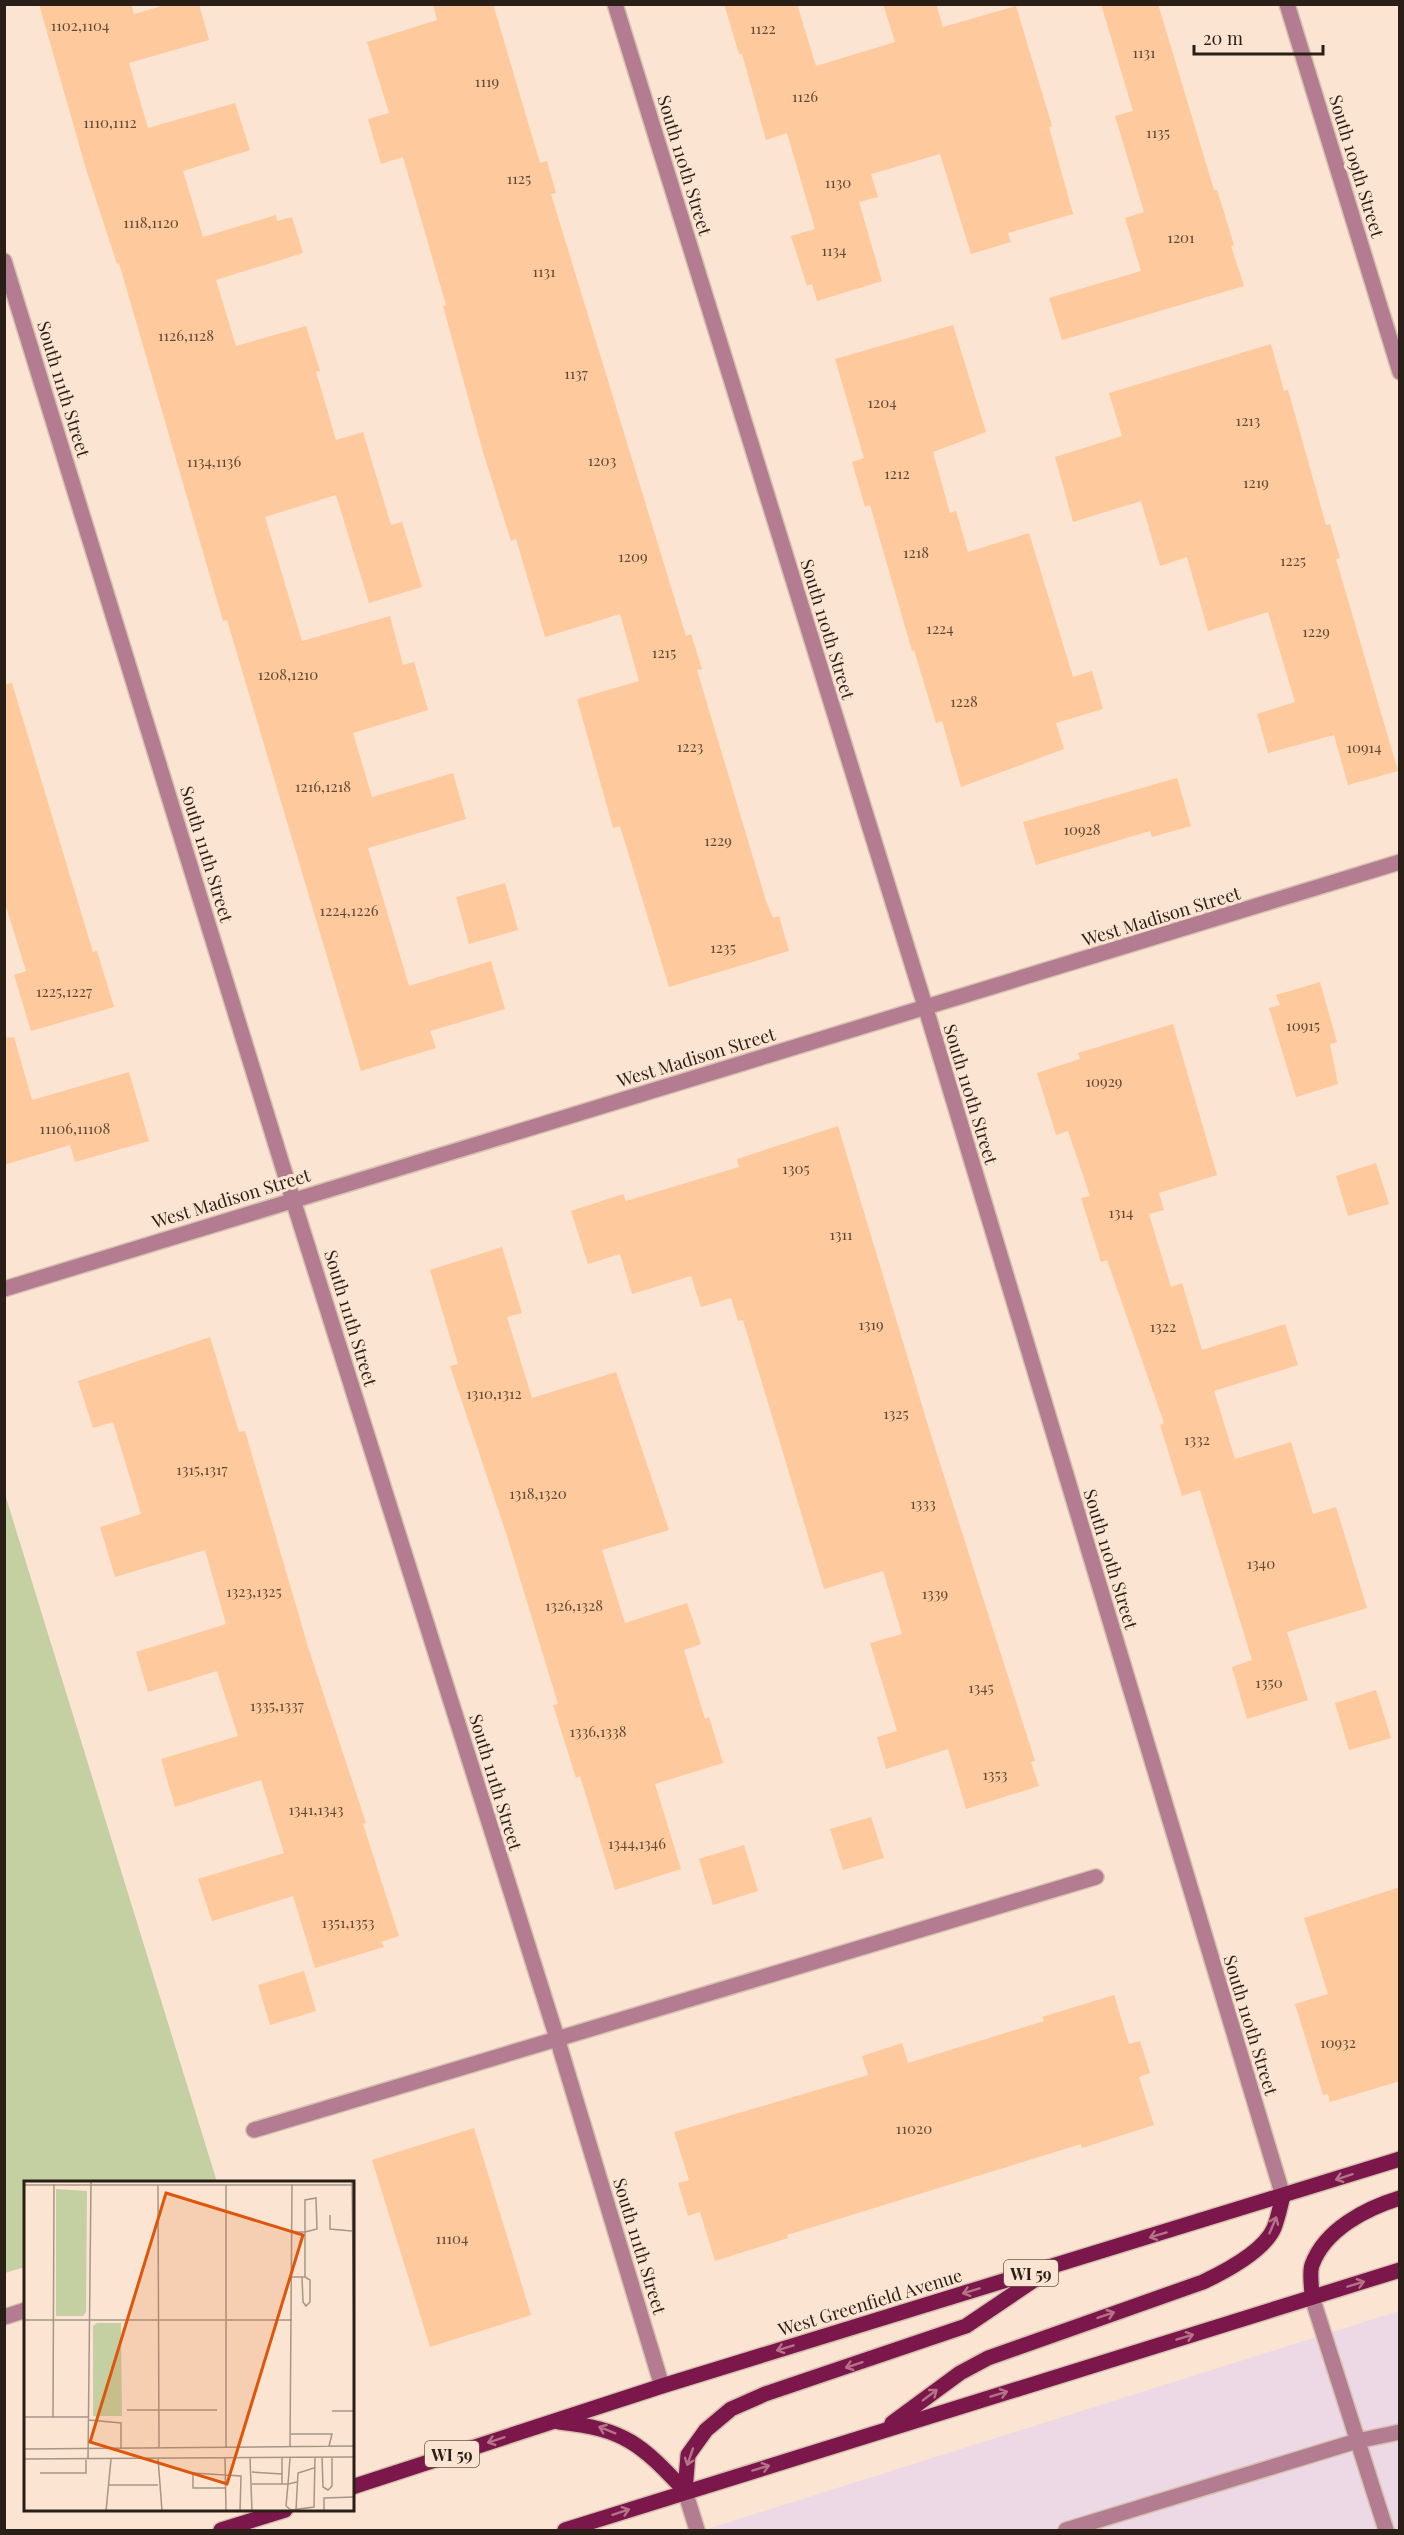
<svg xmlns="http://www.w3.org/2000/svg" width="1404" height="2535" font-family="'Playfair Display',serif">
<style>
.commercial{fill:#edd8e5}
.green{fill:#c5d0a2}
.building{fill:#fec99c}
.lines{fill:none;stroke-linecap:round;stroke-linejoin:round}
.service-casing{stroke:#d5c1af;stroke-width:18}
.minor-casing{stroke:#d5c1af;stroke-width:18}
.primary-casing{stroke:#d5c1af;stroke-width:18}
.service{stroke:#b37c91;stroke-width:15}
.minor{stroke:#b37c91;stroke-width:15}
.primary{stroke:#7b174a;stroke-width:15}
.oneway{stroke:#b57387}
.labels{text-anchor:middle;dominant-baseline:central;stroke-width:6;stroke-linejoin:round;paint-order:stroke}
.number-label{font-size:15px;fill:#5f4a38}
.shield{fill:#fbe4d1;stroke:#695a4e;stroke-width:1.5}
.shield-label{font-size:16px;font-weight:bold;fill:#2a1f16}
.street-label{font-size:18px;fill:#2a1f16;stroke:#fbe4d1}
.inset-road{fill:none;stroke:#a79586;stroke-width:1.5}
.view{fill:#de560c;fill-opacity:0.15;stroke:#de560c;stroke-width:3}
.inset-edge{fill:none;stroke:#2a1f16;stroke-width:3}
</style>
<rect width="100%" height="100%" fill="#fbe4d1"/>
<path class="commercial" d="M1399 2311V2530H704Z"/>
<path class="green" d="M4 1491 217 2182H26L25 2267 5 2273Z"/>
<g class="building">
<path d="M39 4H131L134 14 169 4H199L209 40 129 63 148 128 235 103 250 150 183 171 203 237 276 215 277 221 292 217 303 253 216 280 236 346 306 326 320 371 316 372 336 440 363 432 391 525 402 522 422 587 369 603 336 495 265 517 302 641 390 616 403 665 414 662 428 710 353 733 372 797 453 773 466 819 368 848 409 986 491 961 505 1009 430 1031 436 1048 361 1071 227 620 223 621 119 263 117 264 86 169Z"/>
<path d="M433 4H493L540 163 547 161 556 193 551 194 686 636 691 634 702 669 697 670 766 901 773 918 779 916 789 951 669 987 620 826 613 828 577 699 639 681 620 614 545 637 516 539 511 541 483 452 443 306 446 305 403 157 381 164 368 119 389 113 367 42 437 20Z"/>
<path d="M724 4H797L816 66 895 42 883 4H936L943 27 1016 6 1052 126 1049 127 1073 214 1008 233 1011 242 971 254 940 154 871 174 878 197 859 202 882 281 817 301 812 284 807 286 791 236 815 229 787 133 766 140 742 54H739Z"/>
<path d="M1101 4H1158L1214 190H1217L1234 245 1231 246 1244 286 1062 340 1049 298 1141 271 1125 218 1144 212 1115 116 1133 111Z"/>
<path d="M953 325 986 432 933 452 950 513 956 511 968 552 1029 533 1073 677 1092 671 1103 709 1056 723 1064 749 961 787 942 721 936 723 914 650 912 651 870 505 865 507 852 462 864 458 835 359Z"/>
<path d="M1271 344 1284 391 1288 390 1294 411 1326 525 1330 524 1340 558 1336 559 1398 771 1348 785 1334 735 1268 753 1257 714 1295 702 1268 612 1208 631 1187 557 1160 566 1141 501 1073 522 1055 457 1122 436 1109 393Z"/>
<path d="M12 683 93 952 97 951 114 1007 31 1031 14 975 26 971 4 900V685Z"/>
<path d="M1177 778 1191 826 1152 837 1150 831 1036 865 1023 822Z"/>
<path d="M505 883 518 930 469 944 456 897Z"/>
<path d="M1320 982 1337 1042 1330 1044 1338 1084 1296 1097 1269 1008 1280 1005 1276 995Z"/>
<path d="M1173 1024 1217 1175 1159 1193 1164 1210 1149 1214 1171 1287 1182 1283 1202 1350 1285 1324 1298 1365 1214 1391 1235 1459 1291 1442 1313 1514 1336 1507 1367 1608 1287 1632 1308 1700 1247 1719 1232 1667 1252 1660 1200 1490 1182 1496 1160 1425 1164 1423 1107 1260 1101 1262 1081 1198 1090 1196 1068 1131 1056 1135 1037 1073 1080 1059 1078 1053Z"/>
<path d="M14 1037 32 1100 129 1072 149 1141 75 1162 70 1145 4 1165V1038Z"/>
<path d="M838 1126 930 1432 1035 1761 1031 1762 1039 1786 966 1809 948 1749 886 1769 877 1737 897 1731 870 1643 902 1634 883 1571 824 1589 743 1320 738 1321 731 1298 701 1307 691 1276 632 1294 620 1254 588 1264 571 1211 623 1194 626 1201 739 1167 737 1159Z"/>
<path d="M1376 1163 1389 1204 1348 1216 1336 1176Z"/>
<path d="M502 1247 522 1313 507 1317 532 1398 616 1372 669 1530 602 1550 625 1623 687 1603 701 1644 684 1650 705 1719 709 1717 723 1763 655 1784 681 1869 615 1890 580 1776 576 1778 553 1705 558 1704 506 1533 450 1366 458 1364 430 1270Z"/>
<path d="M210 1337 239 1432 245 1431 309 1650 366 1823 363 1824 399 1936 381 1942 384 1947 315 1968 293 1896 212 1921 198 1879 284 1853 261 1780 175 1807 161 1759 238 1736 217 1671 148 1692 136 1652 226 1624 205 1550 115 1577 100 1527 141 1514 113 1422 93 1428 78 1381Z"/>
<path d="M1376 1690 1391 1738 1349 1750 1335 1703Z"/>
<path d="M871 1817 884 1858 843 1870 830 1829Z"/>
<path d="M744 1845 758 1891 713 1905 699 1859Z"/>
<path d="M1400 1887V2081L1330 2102 1328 2094 1323 2095 1295 2004 1328 1994 1304 1918Z"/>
<path d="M304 1971 316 2011 270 2025 258 1985Z"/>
<path d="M1114 1995 1129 2044 1140 2041 1150 2073 1139 2077 1154 2125 1082 2148 1081 2144 787 2235 788 2238 715 2261 700 2212 688 2216 678 2183 689 2180 674 2132 868 2075 862 2056 902 2043 908 2063 1044 2021 1042 2017Z"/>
<path d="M474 2128 531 2315 430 2347 372 2160Z"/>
</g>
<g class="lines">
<defs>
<g id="service">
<path d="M254 2130 1096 1877"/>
<path d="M1312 2297 1386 2530"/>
<path d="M4 2317 26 2310"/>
<path d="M685 2491 697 2530"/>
<path d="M1066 2530 1357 2441 1400 2432"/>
</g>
<g id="minor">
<path d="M615 4 926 1009 1283 2196"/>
<path d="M1287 4 1400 372"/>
<path d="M4 261 293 1200 557 2038 662 2386"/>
<path d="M4 1289 1400 862"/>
</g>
<g id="primary">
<path d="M1312 2297C1312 2288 1309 2273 1312 2265 1325 2229 1367 2208 1400 2198"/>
<path d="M559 2422C625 2429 641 2444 685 2491"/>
<path d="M892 2423 960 2373 988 2358 1203 2282C1224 2272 1264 2251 1274 2228 1278 2218 1280 2207 1283 2196"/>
<path d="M352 2487 662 2386 1400 2159"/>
<path d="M685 2491 688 2455 706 2430 731 2409 765 2394 966 2326 1043 2274"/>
<path d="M221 2530 285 2510"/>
<path d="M565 2530 1400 2270"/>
</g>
</defs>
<use href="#service" class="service-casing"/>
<use href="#minor" class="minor-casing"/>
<use href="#primary" class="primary-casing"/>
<use href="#service" class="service"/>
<use href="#minor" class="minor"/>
<use href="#primary" class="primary"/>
</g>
<defs><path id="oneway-shaft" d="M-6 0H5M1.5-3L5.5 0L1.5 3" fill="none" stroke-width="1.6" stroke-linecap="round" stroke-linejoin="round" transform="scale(1.5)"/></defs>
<g class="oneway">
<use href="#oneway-shaft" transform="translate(1344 2177) rotate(162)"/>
<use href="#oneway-shaft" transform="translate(1273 2225) rotate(-67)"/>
<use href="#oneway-shaft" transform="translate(1158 2235) rotate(163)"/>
<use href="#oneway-shaft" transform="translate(1356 2284) rotate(-17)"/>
<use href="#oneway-shaft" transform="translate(971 2291) rotate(163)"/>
<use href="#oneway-shaft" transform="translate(1106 2315) rotate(-19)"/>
<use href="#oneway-shaft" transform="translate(1185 2337) rotate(-17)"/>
<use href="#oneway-shaft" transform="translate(785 2348) rotate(163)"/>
<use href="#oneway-shaft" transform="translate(854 2365) rotate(162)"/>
<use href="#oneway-shaft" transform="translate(999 2394) rotate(-17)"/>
<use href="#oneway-shaft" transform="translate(930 2395) rotate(-37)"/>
<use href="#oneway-shaft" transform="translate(607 2430) rotate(-158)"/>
<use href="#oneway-shaft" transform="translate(496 2440) rotate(162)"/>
<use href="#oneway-shaft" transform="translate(690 2457) rotate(109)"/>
<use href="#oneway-shaft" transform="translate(761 2468) rotate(-17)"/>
<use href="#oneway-shaft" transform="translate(621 2512) rotate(-18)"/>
</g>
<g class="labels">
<g class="number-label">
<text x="80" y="25">1102,1104</text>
<text x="763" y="28">1122</text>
<text x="1144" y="52">1131</text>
<text x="487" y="81">1119</text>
<text x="805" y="96">1126</text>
<text x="110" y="122">1110,1112</text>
<text x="1158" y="132">1135</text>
<text x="519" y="178">1125</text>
<text x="838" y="182">1130</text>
<text x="151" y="222">1118,1120</text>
<text x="1181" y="237">1201</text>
<text x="834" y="250">1134</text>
<text x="544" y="271">1131</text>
<text x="186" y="335">1126,1128</text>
<text x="576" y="373">1137</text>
<text x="882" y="402">1204</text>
<text x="1248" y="420">1213</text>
<text x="602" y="460">1203</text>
<text x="214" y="461">1134,1136</text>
<text x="897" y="473">1212</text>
<text x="1256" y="482">1219</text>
<text x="916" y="552">1218</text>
<text x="633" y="556">1209</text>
<text x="1293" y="560">1225</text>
<text x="940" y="628">1224</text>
<text x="1316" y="631">1229</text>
<text x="664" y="652">1215</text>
<text x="288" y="674">1208,1210</text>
<text x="964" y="701">1228</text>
<text x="690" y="746">1223</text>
<text x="1364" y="747">10914</text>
<text x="323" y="786">1216,1218</text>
<text x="1082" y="829">10928</text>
<text x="718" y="840">1229</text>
<text x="349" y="910">1224,1226</text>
<text x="723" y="947">1235</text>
<text x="64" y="991">1225,1227</text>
<text x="1303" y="1025">10915</text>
<text x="1104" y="1081">10929</text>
<text x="75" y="1128">11106,11108</text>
<text x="796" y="1168">1305</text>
<text x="1121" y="1212">1314</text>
<text x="841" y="1234">1311</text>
<text x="871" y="1324">1319</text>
<text x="1163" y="1326">1322</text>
<text x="494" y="1393">1310,1312</text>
<text x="896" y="1413">1325</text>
<text x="1197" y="1439">1332</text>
<text x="202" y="1469">1315,1317</text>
<text x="538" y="1493">1318,1320</text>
<text x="923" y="1503">1333</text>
<text x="1261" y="1563">1340</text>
<text x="254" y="1591">1323,1325</text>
<text x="935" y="1593">1339</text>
<text x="574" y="1605">1326,1328</text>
<text x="1269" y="1682">1350</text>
<text x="981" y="1687">1345</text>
<text x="277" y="1705">1335,1337</text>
<text x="598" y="1731">1336,1338</text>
<text x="995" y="1774">1353</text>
<text x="316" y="1809">1341,1343</text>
<text x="637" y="1843">1344,1346</text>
<text x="348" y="1922">1351,1353</text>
<text x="1338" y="2042">10932</text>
<text x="914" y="2128">11020</text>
<text x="452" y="2238">11104</text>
</g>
<g class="shield">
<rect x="1004" y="2260" width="54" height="26" rx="4.5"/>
<rect x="425" y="2441" width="54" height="26" rx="4.5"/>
</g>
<g class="shield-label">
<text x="1031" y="2273">WI 59</text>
<text x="452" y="2454">WI 59</text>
</g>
<g class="street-label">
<text transform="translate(685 165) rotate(73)">South 110th Street</text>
<text transform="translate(1357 166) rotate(73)">South 109th Street</text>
<text transform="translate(64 389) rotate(73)">South 111th Street</text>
<text transform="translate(828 629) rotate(73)">South 110th Street</text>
<text transform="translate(207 854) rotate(73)">South 111th Street</text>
<text transform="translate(1161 916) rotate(-17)">West Madison Street</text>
<text transform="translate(696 1057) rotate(-17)">West Madison Street</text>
<text transform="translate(971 1094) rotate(73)">South 110th Street</text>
<text transform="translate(231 1198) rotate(-17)">West Madison Street</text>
<text transform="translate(351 1318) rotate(73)">South 111th Street</text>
<text transform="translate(1111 1559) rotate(73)">South 110th Street</text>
<text transform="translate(496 1782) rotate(73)">South 111th Street</text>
<text transform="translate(1251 2025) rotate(73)">South 110th Street</text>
<text transform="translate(640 2246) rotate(73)">South 111th Street</text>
<text transform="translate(870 2302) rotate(-17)">West Greenfield Avenue</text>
</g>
</g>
<g transform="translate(24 2181)">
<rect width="330" height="330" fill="#fbe4d1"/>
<path d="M32 8 63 10 62 131 59 135H32ZM73 142H97L98 235H69V145Z" fill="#c5d0a2"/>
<path class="inset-road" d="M328 0 330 161M0 4H330M134 4 135 266M292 17 293 48 281 51V19ZM306 34V48L328 50M268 51H281V96H268M278 96 279 121 282 125 286 121V99L281 96M0 139H268M103 229H193M308 230H330M0 236H65M29 236 30 3M65 239 97 242V267M267 253H308L305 265M266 265 268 3M202 266V4M0 268 330 265M298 276 299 306 304 309 308 305V276M134 277 138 330M201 277 202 330M226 277 228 330M258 277V303H264L266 277M0 278 330 276M64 278 67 1M228 291 258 293M16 292H62V279M228 303H258M85 304H134M202 307H169V292L217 295 216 330M262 325 267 329 290 326 291 276M262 325 264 303 273 301M272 329 274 292 290 287M82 330 87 278M300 330V317L330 316"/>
<path class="view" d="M142 12 279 54 203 303 66 261Z"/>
<rect width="330" height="330" class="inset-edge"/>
</g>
<rect width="1404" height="2535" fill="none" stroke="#2a1f16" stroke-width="12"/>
<path d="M1194 45v9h129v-9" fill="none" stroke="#2a1f16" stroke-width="3"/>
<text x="1203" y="45" font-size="18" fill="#2a1f16" stroke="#fbe4d1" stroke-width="4.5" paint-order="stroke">20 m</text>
</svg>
